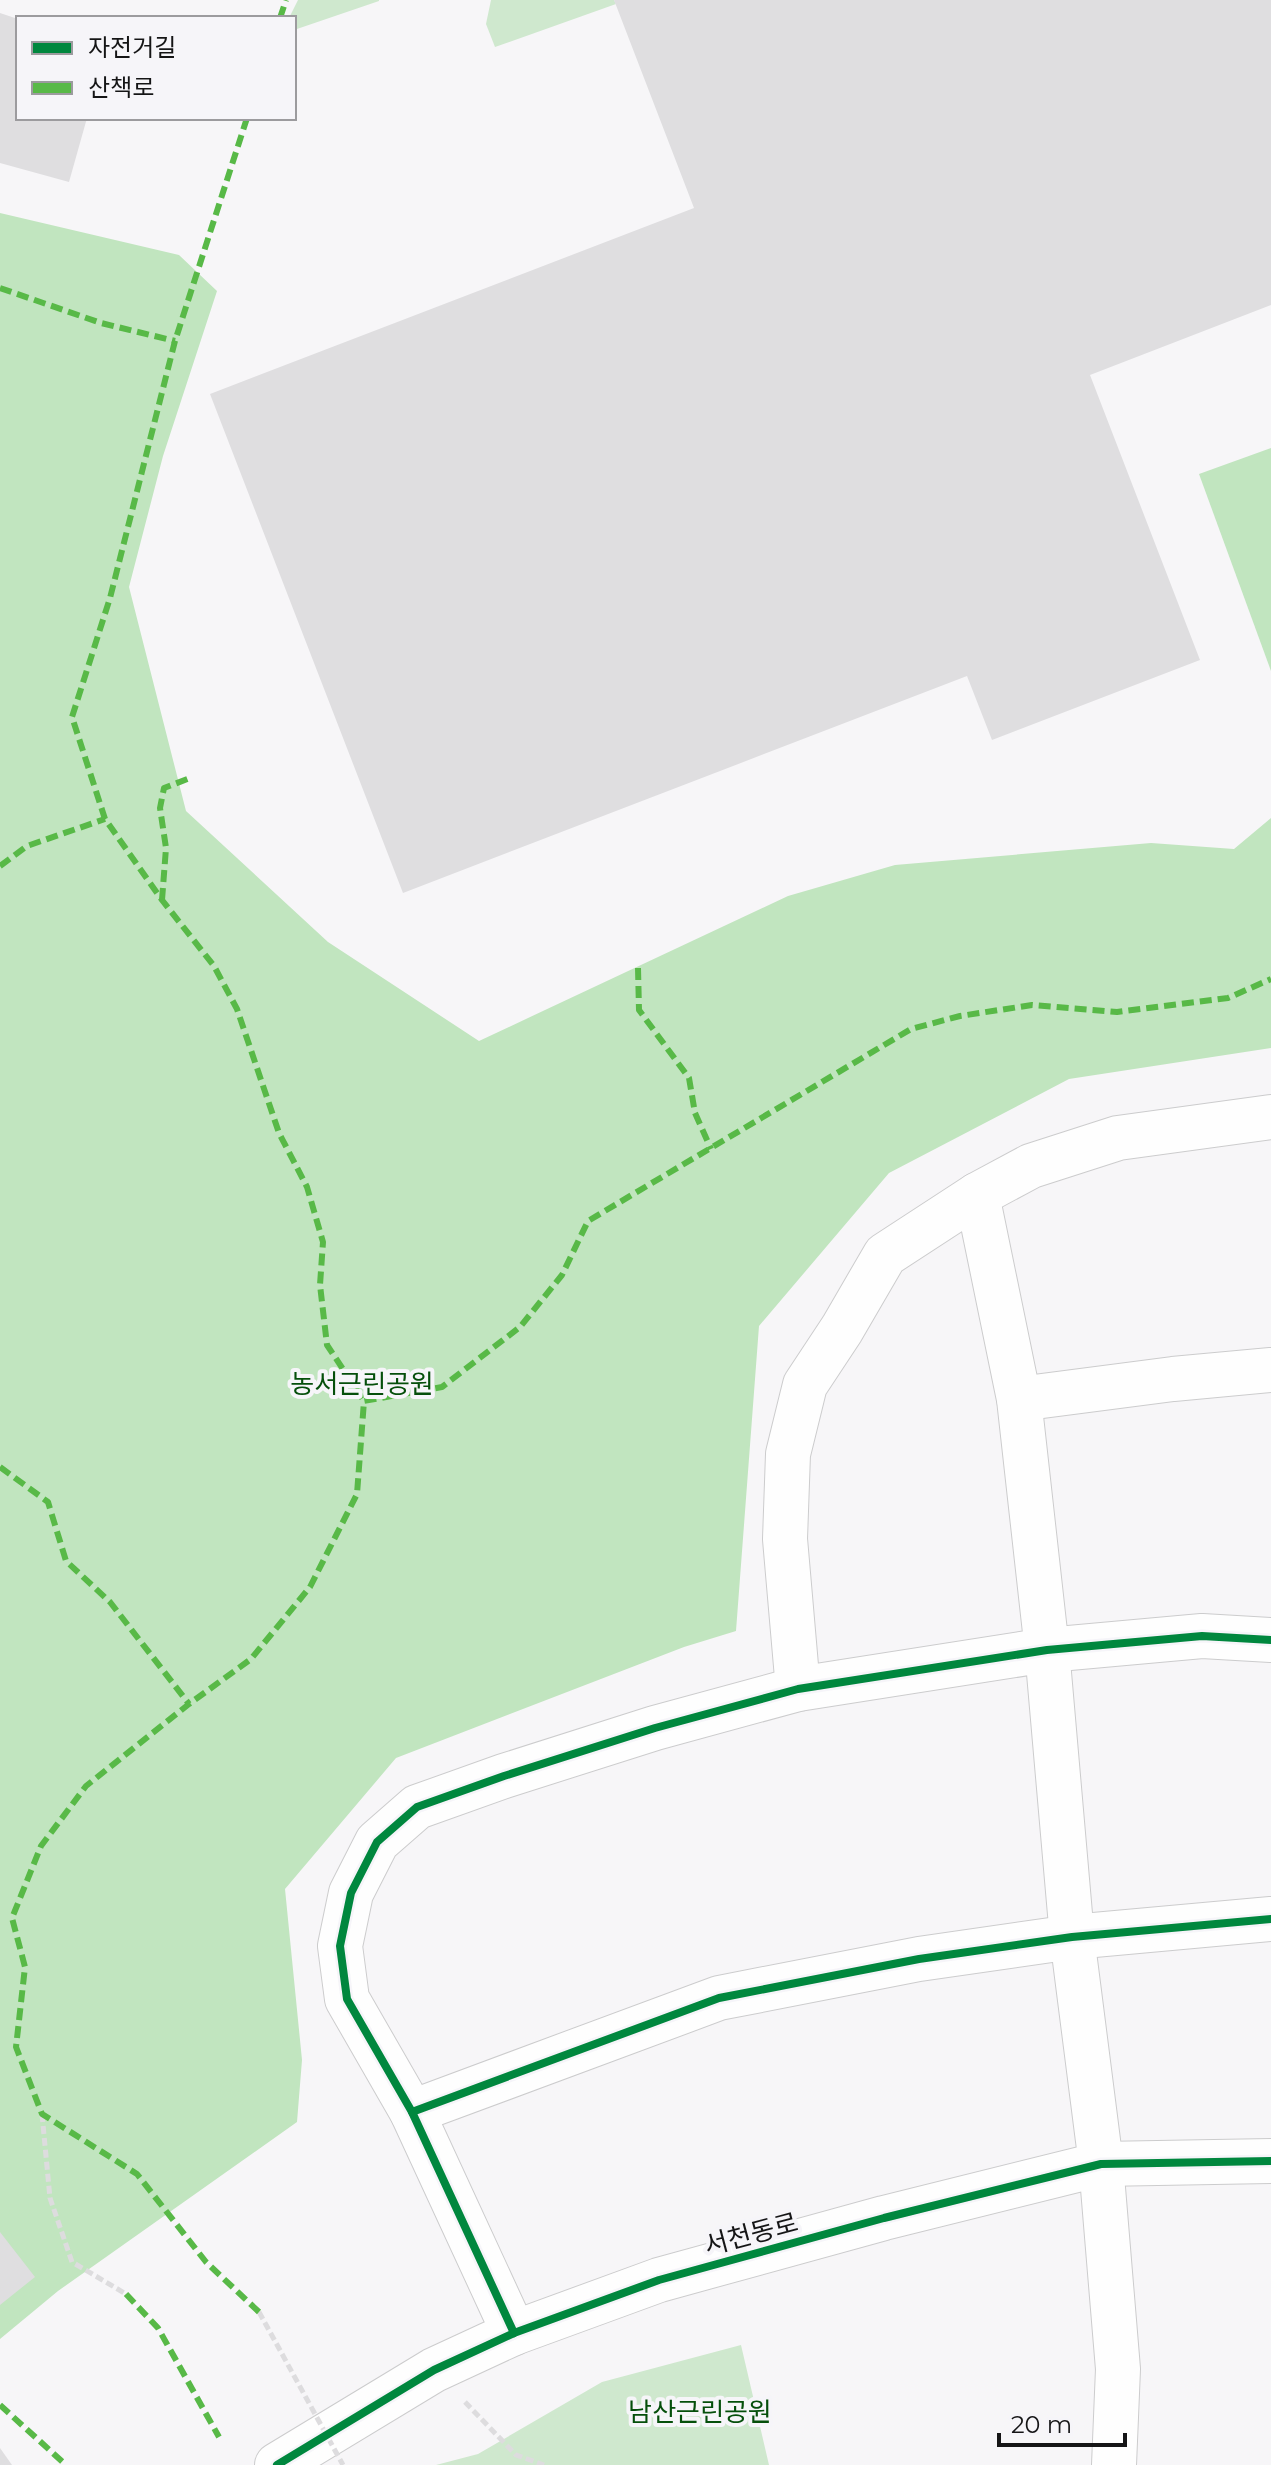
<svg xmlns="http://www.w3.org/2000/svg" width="1271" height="2465" font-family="Montserrat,'Noto Sans KR',sans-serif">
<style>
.green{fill:#cfe8ce}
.forest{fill:#c1e5bf}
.building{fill:#dfdee0}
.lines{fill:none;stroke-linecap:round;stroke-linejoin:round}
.minor-casing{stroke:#cccccd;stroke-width:46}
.path{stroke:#dddcde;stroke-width:5;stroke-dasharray:8 4;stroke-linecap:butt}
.minor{stroke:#fefefe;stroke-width:44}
.path-bridge{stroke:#dddcde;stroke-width:5;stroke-dasharray:8 4;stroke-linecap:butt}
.quiet{stroke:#58b947;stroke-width:6;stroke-dasharray:12 6;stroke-linecap:butt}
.cycleway-casing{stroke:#f6f5f9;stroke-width:13}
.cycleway{stroke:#00873e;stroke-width:8}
.labels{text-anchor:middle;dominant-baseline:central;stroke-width:8;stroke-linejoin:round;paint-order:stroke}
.park-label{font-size:26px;fill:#054f0b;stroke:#f6f5f9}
.street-label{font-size:26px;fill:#151516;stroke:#f6f5f9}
</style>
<rect width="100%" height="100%" fill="#f7f6f8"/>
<g class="green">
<path d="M298 0H379V1L294 30V18H289Z"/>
<path d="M491 0H614L616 4 495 47 486 24Z"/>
<path d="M741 2345 769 2465H436L478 2454 602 2382Z"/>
</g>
<g class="forest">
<path d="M0 213 179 255 217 291 163 456 129 587 186 811 328 942 479 1041 788 896 895 865 1151 843 1234 849 1271 818V1048L1069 1079 889 1173 759 1326 736 1631 684 1647 396 1758 285 1889 302 2060 297 2122 58 2291 0 2339Z"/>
<path d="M1271 448V671L1199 474Z"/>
</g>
<g class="building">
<path d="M614 0H1271V305L1090 375 1200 660 992 740 967 676 403 893 210 394 694 208Z"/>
<path d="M0 13 18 19V118H87L69 182 0 163Z"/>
<path d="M0 2232 35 2277 0 2305Z"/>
<path d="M0 2448 12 2465H0Z"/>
</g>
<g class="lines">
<defs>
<g id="minor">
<path d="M977 1195 1019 1399 1047 1650 1072 1937 1101 2164 1118 2369 1114 2465"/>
<path d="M1019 1399 1173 1379 1271 1370"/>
<path d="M798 1689 785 1539 788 1454 805 1385 842 1329 885 1255 977 1195 1031 1166 1118 1138 1271 1117"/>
<path d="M412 2112 719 1998 919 1959 1072 1937 1271 1919"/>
<path d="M514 2333 412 2112 347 1999 340 1946 351 1893 377 1842 417 1807 504 1776 655 1728 798 1689 1047 1650 1202 1636 1271 1640"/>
<path d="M277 2465 434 2370 514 2333 659 2280 884 2218 1101 2164 1271 2161"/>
</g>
</defs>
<use href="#minor" class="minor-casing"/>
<g class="path">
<path d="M42 2114 50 2198 72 2262 126 2294"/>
<path d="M465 2402 516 2455 544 2465"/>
</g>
<use href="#minor" class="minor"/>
<path class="path-bridge" d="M259 2312 343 2465"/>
<g class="quiet">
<path d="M280 18 286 0"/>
<path d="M247 118 175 341 110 598 72 717 105 819 162 900 214 966 237 1009 279 1133 307 1187 323 1242 320 1285 327 1345 364 1401"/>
<path d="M0 288 101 323 175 341"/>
<path d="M0 866 27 846 105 819"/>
<path d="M162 900 166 848 160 808 164 788 190 778"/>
<path d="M638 968 639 1010 689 1078 695 1113 711 1149"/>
<path d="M0 1467 48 1502 66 1561 110 1602 189 1704"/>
<path d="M126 2294 158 2328 219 2437"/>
<path d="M259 2312 206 2262 137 2174 42 2114 16 2047 25 1967 12 1918 41 1846 86 1786 189 1704 251 1659 310 1587 357 1494 364 1401 442 1387 520 1327 562 1275 588 1221 911 1029 960 1016 1032 1005 1117 1012 1228 998 1271 979"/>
<path d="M0 2405 66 2465"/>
</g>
<defs>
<g id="cycleway">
<path d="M412 2112 719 1998 919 1959 1072 1937 1271 1919"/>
<path d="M514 2333 412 2112 347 1999 340 1946 351 1893 377 1842 417 1807 504 1776 655 1728 798 1689 1047 1650 1202 1636 1271 1640"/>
<path d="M277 2465 434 2370 514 2333 659 2280 884 2218 1101 2164 1271 2161"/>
</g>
</defs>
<use href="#cycleway" class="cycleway-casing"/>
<use href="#cycleway" class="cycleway"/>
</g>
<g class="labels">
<g class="park-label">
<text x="362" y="1384">농서근린공원</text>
<text x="700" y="2412">남산근린공원</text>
</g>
<g class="street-label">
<text transform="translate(751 2234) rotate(-15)">서천동로</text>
</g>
</g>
<rect x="16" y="16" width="280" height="104" fill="#f6f5f9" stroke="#9c9b9e" stroke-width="2"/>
<rect x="32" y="42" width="40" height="12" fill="#00873e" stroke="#9c9b9e" stroke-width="2"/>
<text x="88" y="56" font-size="24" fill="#151516">자전거길</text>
<rect x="32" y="82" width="40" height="12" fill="#58b947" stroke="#9c9b9e" stroke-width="2"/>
<text x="88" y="96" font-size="24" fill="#151516">산책로</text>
<path d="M999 2433v12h126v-12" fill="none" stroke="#151516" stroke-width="4"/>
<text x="1011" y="2433" font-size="24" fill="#151516" stroke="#f6f5f9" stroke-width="6" paint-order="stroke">20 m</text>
</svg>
